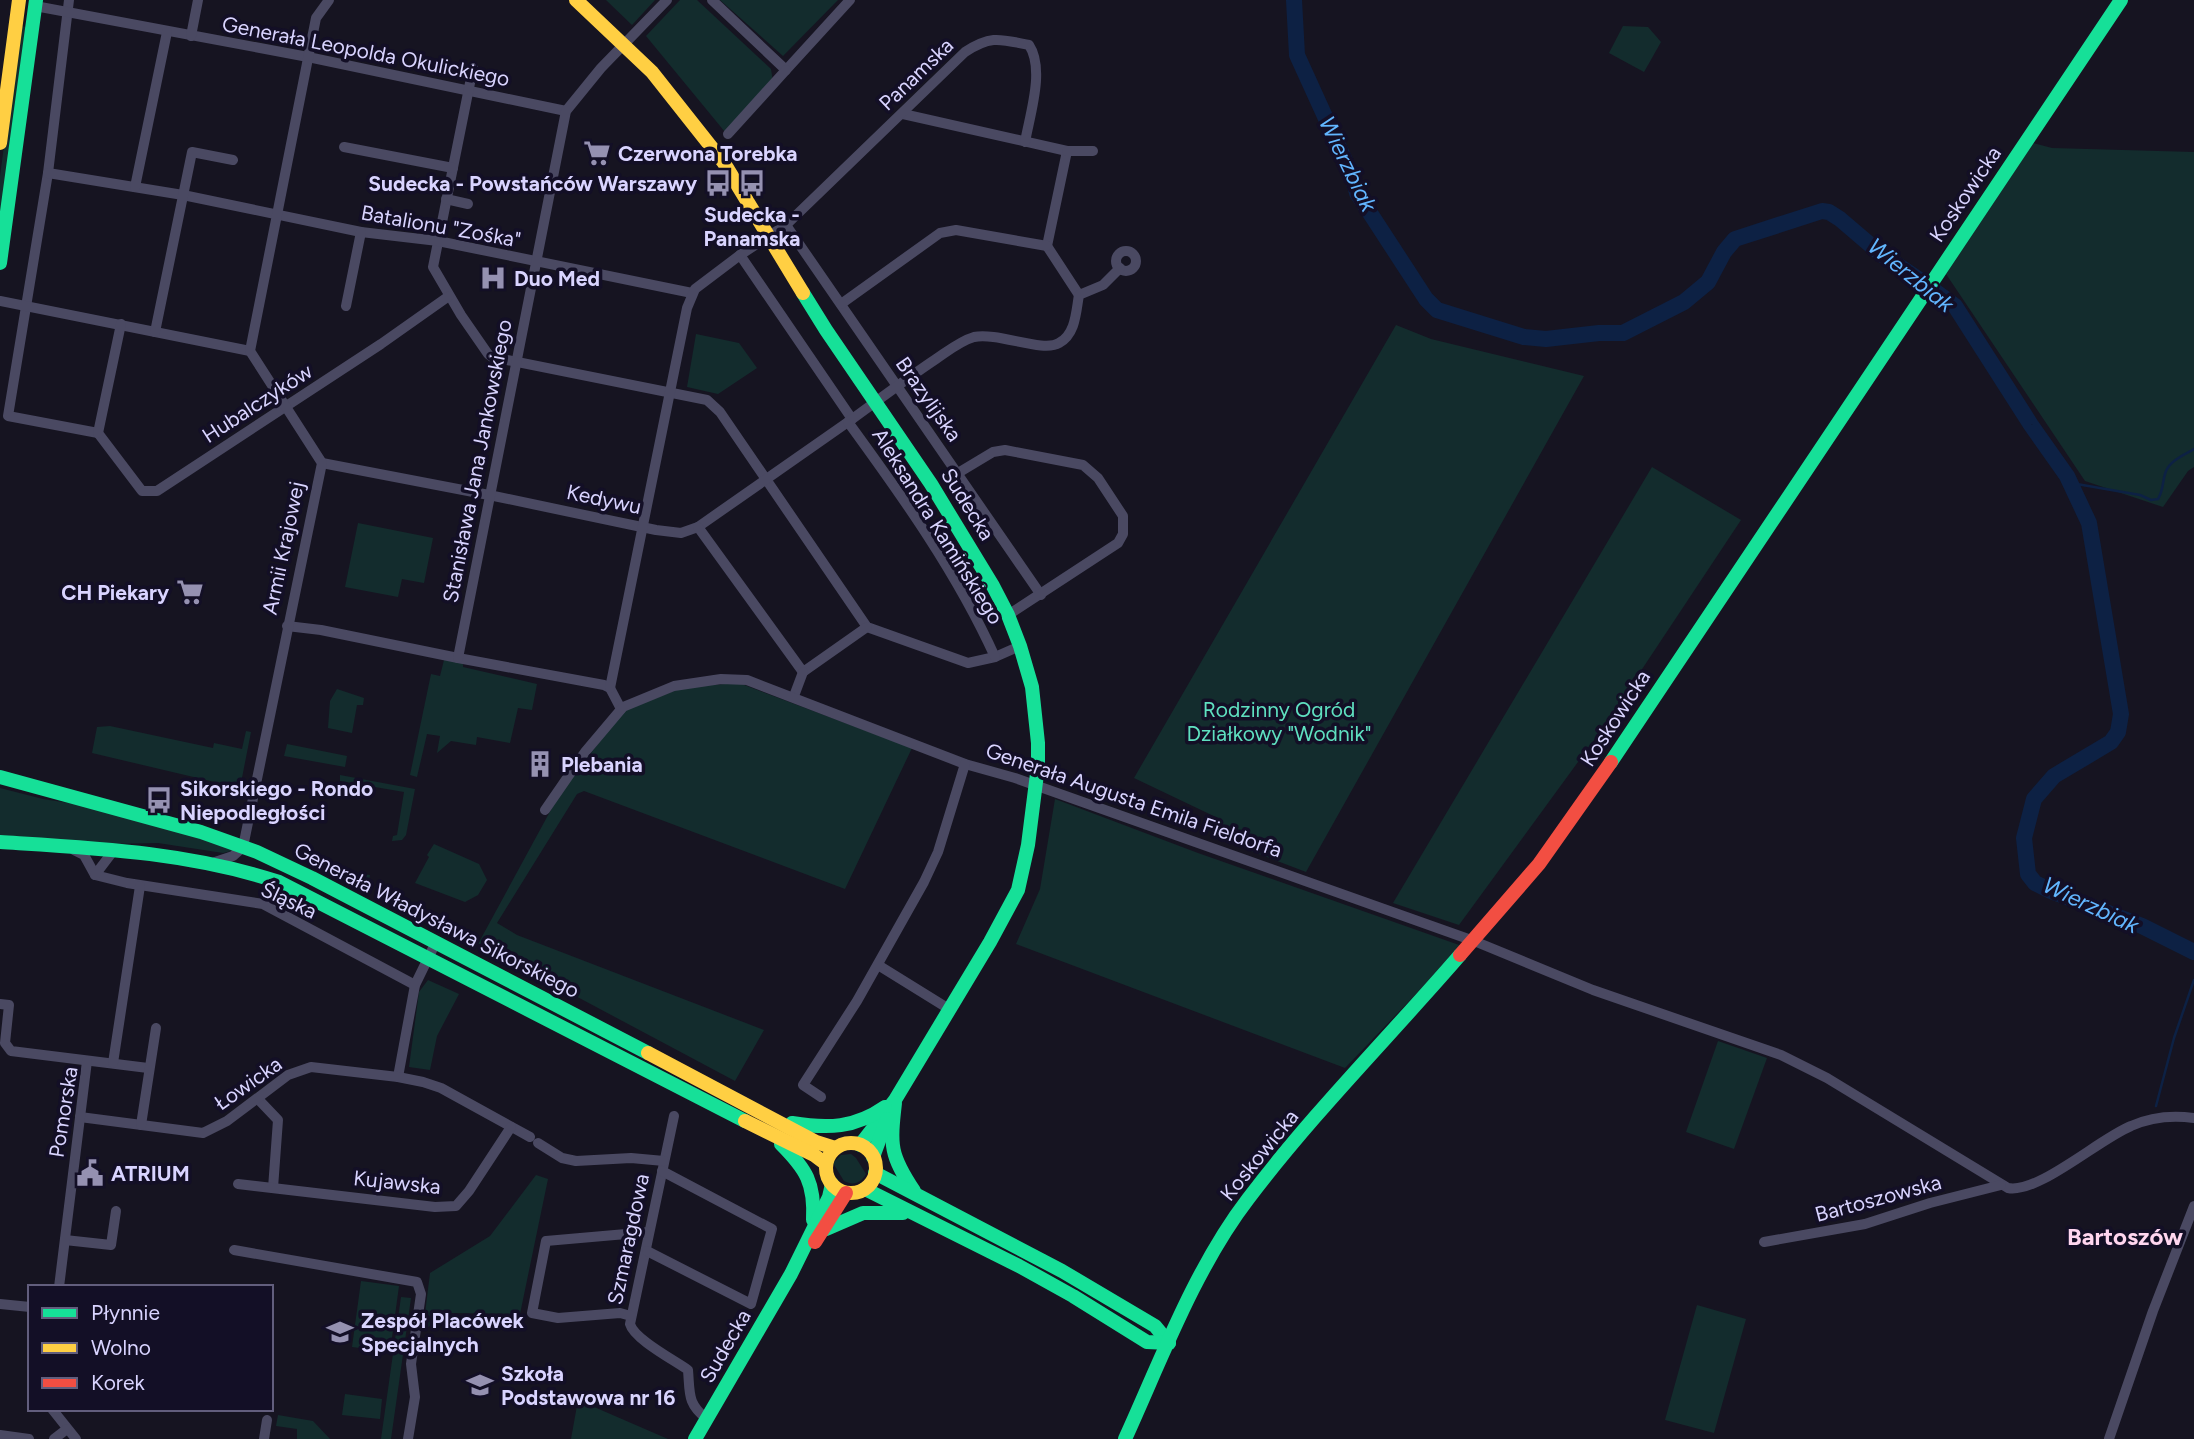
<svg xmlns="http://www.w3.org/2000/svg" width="2194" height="1439" font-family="Figtree,sans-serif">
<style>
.green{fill:#132c2d}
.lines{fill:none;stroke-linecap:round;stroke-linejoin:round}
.stream{stroke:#0d2144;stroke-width:2.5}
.river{stroke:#0d2144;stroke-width:16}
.street{stroke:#4a4962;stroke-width:10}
.fast{stroke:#16e098;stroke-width:14}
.slow{stroke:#ffcf43;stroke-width:14}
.jam{stroke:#f24e42;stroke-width:14}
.labels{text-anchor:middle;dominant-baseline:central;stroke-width:7;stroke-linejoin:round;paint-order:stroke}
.street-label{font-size:21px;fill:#d9d4ff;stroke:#130f26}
.poi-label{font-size:21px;font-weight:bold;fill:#d9d4ff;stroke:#130f26;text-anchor:start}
.park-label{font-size:21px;fill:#5fe0c0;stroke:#130f26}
.water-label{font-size:23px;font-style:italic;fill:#62b6ff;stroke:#130f26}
.quarter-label{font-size:24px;font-weight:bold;fill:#ffd6f0;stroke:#130f26}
</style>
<rect width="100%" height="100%" fill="#161421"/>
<g class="green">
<path d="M606 0H655L632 25Z"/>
<path d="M680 0H697L771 69 773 82 725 132 646 36Z"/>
<path d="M720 0H838L783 56Z"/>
<path d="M20 26 27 27 0 225V176Z"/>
<path d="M1623 26 1648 27 1661 42 1644 72 1609 53Z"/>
<path d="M2033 143 2052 148 2194 152V467L2188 471 2163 507 2085 481 1946 274Z"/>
<path d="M1396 325 1431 339 1584 376 1306 872 1212 836 1222 820 1134 778Z"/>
<path d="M696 334 739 343 757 368 718 394 687 387Z"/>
<path d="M1652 467 1741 520 1605 725 1459 925 1393 903Z"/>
<path d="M358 523 433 538 424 583 402 579 398 597 345 587Z"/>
<path d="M444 660 463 663V667L537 684 532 710 518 708 510 743 477 737 476 745 451 741 437 753 440 736 427 734 417 777 410 775 431 674 440 676Z"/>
<path d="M739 683 912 748 845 889 584 791 577 794 497 923 517 935 764 1030 735 1081 478 944 559 795 623 711 684 687Z"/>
<path d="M337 689 364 698 363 705H357L352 733 328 728 330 701Z"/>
<path d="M110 726 213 748 214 743 242 749 246 731 251 732 240 788 92 753 97 727Z"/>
<path d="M287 744 347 756 345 767 284 756Z"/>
<path d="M340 775 415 789 406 835 402 840 392 841 393 836 397 835 404 792 340 781Z"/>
<path d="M0 788 43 799 88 806 166 827 235 850 223 853 158 843 106 844 0 837Z"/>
<path d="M1055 799 1198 853 1462 946 1345 1068 1016 944 1040 889Z"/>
<path d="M434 844 479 864 487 880 478 895 465 902 415 883 429 857 427 855Z"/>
<path d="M298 851 306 852V855L339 870 370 875 368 887 292 853Z"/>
<path d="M428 980 459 994 437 1036 430 1070 409 1067 419 992Z"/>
<path d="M1718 1041 1767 1058 1734 1149 1686 1132Z"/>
<path d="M851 1154 856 1158 866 1174C861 1183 853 1186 844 1181L833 1163 841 1155Z"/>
<path d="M536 1175 548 1179 520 1314 452 1313 423 1330 430 1273 490 1236Z"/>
<path d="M361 1281 399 1286 390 1352 352 1347Z"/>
<path d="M401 1297 411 1298 391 1439H381Z"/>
<path d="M1697 1305 1746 1319 1714 1433 1665 1420Z"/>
<path d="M345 1394 382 1399 380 1419 342 1415Z"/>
<path d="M578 1400 668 1439H571Z"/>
<path d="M278 1415 313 1421 330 1439H297V1429L276 1426Z"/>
</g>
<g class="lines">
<g class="stream">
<path d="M2071 483 2140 495 2151 500 2158 499C2164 489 2162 481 2166 471 2171 460 2184 455 2194 449"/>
<path d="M2156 1106 2174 1038 2194 980"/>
</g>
<path class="river" d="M1294 0 1297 55 1353 178 1357 193 1426 299 1437 310 1524 337 1546 339 1599 333H1623L1684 302 1708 282 1724 252 1735 239 1822 211 1829 212 1840 219 1881 254 1921 281 1955 306 2031 425 2067 476 2089 523 2121 714 2118 732 2111 742 2054 776 2034 799 2024 838 2028 874 2035 883 2051 891 2142 926 2194 952"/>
<g class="street">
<path d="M69 0 48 173 8 416 98 433"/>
<path d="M712 0 786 70 850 0"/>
<path d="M35 6 308 57 566 111"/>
<path d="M191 36 198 0"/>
<path d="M473 68 433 267 461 315 488 354 492 357 707 400 720 412 867 627 968 663 995 657 1020 646"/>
<path d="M903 114 1067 151 1047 246"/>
<path d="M728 134 786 70"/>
<path d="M344 147 453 168"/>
<path d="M1067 151H1093"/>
<path d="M48 173 183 195 361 232 438 241 692 293"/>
<path d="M135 187 167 32"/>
<path d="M446 199 468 204"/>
<path d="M786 225 1041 595"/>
<path d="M1047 246 1079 295"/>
<circle cx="1126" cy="261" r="10"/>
<path d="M740 255 852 419"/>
<path d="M0 301 250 351"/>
<path d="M841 304 940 233 956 230 1047 246"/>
<path d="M346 306 361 232"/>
<path d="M155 332 192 152 233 160"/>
<path d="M98 433 142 491H157L381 344 449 296"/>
<path d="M98 433 121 324"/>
<path d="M322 463 489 495 656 530 681 533 698 527 848 422"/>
<path d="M958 473 993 452 1005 450 1083 465 1098 478 1123 516V534L1118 543 1008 615"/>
<path d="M698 527 803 672 867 627"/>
<path d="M287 626 321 630 458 658 604 685 610 688 621 709"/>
<path d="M995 657C957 573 902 496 848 422 877 401 906 379 936 359 948 351 960 341 974 337 998 332 1043 353 1059 343 1076 334 1076 311 1079 295L1103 285 1120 268"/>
<path d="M458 658 566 111 601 68 667 0"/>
<path d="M610 688 687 308 695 289 740 255 786 225 965 52C991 35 1000 39 1029 45 1045 69 1030 114 1025 142"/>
<path d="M794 696 803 672"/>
<path d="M545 810 585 752 623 707 674 686 721 679 747 680 965 764 1015 778 1474 941 1593 990 1781 1055 1827 1078 2008 1188C2038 1194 2099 1139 2131 1126 2151 1117 2172 1115 2194 1118"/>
<path d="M74 850 84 855 95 875 127 883 263 904 415 985"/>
<path d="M215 862 233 856 243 847 322 463 250 351 316 18 329 0"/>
<path d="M95 875 114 850"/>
<path d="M878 965 949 1009"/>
<path d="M0 1004 9 1005 5 1043 11 1051 148 1068"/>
<path d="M113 1063 140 886"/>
<path d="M398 1077 415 985 436 942"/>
<path d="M821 1097 803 1085 857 1001 924 882 938 852 965 764"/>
<path d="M258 1099 278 1120 273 1188"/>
<path d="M674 1116 630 1324C634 1339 674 1360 688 1370 690 1393 687 1404 707 1419"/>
<path d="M80 1117 203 1133 227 1121 288 1075 311 1067 398 1077 423 1082 441 1088 530 1137"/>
<path d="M141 1125 156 1028"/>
<path d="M538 1143 562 1158 576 1161 631 1158 664 1161"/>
<path d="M238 1184 435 1207 456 1206 469 1191 511 1127"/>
<path d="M65 1240 111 1245 116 1211"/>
<path d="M1764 1242 1865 1224 1930 1203 2001 1185"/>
<path d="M234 1250 417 1282 421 1294 411 1364 415 1397 408 1439"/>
<path d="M647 1251 751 1304 772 1229 662 1171"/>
<path d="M59 1287 87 1061"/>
<path d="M0 1304 30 1307"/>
<path d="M631 1316 620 1313 558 1318 532 1313 546 1241 649 1232"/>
<path d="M52 1409 76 1439"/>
<path d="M0 1435 29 1439"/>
<path d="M54 1439 67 1429"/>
<path d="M264 1439 267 1420"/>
<path d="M2109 1439 2153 1311 2194 1206"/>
</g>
<g class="fast">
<path d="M0 263 36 0"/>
<path d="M803 293 826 330 931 484 993 586 1008 615 1020 646 1032 687 1038 743V766L1028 845 1018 890 990 942 895 1100 860 1145"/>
<path d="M1611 762 2121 0"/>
<path d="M0 777 201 832 257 852 312 878 648 1053"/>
<path d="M0 842C95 848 188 852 279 882L745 1121"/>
<path d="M895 1103C890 1146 890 1155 914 1191"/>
<path d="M792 1123C828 1129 855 1128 885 1107"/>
<path d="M781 1144C806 1169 815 1183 813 1220"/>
<path d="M873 1157 887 1119"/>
<path d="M875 1173 1062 1271 1155 1326 1169 1343"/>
<path d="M865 1189 1019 1266 1073 1296 1147 1342 1169 1343"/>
<path d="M826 1229 863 1213H903"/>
<path d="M695 1439 791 1274 829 1197 832 1184"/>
<path d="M1125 1439C1161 1360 1195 1268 1248 1199 1313 1113 1390 1036 1460 955"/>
</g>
<g class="slow">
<path d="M576 0 652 72 724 163 803 293"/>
<path d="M0 143 19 0"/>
<path d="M648 1053 816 1142 835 1148"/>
<path d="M745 1121 814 1155 826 1164"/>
<circle cx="851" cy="1168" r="25"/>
</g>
<g class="jam">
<path d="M1460 955 1539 864 1611 762"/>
<path d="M815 1242 846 1193"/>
</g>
</g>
<defs>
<symbol id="supermarket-bare" viewBox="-9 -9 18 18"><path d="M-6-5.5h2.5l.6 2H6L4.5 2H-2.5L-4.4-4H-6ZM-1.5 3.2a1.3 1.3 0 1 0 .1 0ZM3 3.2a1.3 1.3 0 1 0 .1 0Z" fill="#9591b1" stroke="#130f26" stroke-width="2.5" paint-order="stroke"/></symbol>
<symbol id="bus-bare" viewBox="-9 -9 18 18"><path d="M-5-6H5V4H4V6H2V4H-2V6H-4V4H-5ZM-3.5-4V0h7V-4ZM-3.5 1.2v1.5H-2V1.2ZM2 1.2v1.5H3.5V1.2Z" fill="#9591b1" stroke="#130f26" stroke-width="2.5" paint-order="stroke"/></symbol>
<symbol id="hospital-bare" viewBox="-9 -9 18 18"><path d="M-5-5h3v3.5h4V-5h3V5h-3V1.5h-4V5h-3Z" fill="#9591b1" stroke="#130f26" stroke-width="2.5" paint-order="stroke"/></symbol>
<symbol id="building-bare" viewBox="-9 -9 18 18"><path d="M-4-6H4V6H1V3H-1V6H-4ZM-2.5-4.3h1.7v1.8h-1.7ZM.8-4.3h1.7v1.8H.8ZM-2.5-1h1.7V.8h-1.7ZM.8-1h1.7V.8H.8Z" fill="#9591b1" stroke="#130f26" stroke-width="2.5" paint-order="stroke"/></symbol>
<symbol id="civic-bare" viewBox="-9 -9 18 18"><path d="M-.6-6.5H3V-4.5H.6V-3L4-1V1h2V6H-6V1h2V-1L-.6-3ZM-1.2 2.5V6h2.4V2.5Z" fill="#9591b1" stroke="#130f26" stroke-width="2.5" paint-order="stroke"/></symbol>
<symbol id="school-bare" viewBox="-9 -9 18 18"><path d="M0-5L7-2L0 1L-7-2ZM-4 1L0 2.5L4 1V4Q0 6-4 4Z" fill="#9591b1" stroke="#130f26" stroke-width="2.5" paint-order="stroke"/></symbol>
</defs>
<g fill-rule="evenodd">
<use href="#supermarket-bare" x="578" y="134" width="38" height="38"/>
<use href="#bus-bare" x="699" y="164" width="38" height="38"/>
<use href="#bus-bare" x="733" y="164" width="38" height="38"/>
<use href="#hospital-bare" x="474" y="259" width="38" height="38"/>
<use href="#supermarket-bare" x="171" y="573" width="38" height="38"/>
<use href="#building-bare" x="521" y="745" width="38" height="38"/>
<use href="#bus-bare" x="140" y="781" width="38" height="38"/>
<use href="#civic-bare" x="71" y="1154" width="38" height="38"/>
<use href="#school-bare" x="321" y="1313" width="38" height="38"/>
<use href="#school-bare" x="461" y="1366" width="38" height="38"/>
</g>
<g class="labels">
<g class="street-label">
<text transform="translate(366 51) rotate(11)">Generała Leopolda Okulickiego</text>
<text transform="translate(916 74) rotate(-44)">Panamska</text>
<text transform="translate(1965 194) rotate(-56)">Koskowicka</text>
<text transform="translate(441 226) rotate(10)">Batalionu "Zośka"</text>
<text transform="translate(929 399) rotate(55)">Brazylijska</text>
<text transform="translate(257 403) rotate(-33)">Hubalczyków</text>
<text transform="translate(477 461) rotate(-79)">Stanisława Jana Jankowskiego</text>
<text transform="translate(604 499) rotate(12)">Kedywu</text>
<text transform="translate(968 504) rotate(58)">Sudecka</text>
<text transform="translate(938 526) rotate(58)">Aleksandra Kamińskiego</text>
<text transform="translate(283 548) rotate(-78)">Armii Krajowej</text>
<text transform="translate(1615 718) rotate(-57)">Koskowicka</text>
<text transform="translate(1134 800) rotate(19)">Generała Augusta Emila Fieldorfa</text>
<text transform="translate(289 900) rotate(25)">Śląska</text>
<text transform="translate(437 920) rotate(27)">Generała Władysława Sikorskiego</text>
<text transform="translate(248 1083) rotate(-35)">Łowicka</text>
<text transform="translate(63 1112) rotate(-81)">Pomorska</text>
<text transform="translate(1259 1155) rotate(-51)">Koskowicka</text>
<text transform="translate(397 1182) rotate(6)">Kujawska</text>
<text transform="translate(1878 1198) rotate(-15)">Bartoszowska</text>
<text transform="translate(628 1239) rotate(-78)">Szmaragdowa</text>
<text transform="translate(725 1346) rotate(-60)">Sudecka</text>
</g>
<g class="poi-label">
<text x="618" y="153">Czerwona Torebka</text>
<text x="697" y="183" text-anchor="end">Sudecka - Powstańców Warszawy</text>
<text x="752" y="214" text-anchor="middle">Sudecka -<tspan x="752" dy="24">Panamska</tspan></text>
<text x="514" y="278">Duo Med</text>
<text x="169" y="592" text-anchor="end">CH Piekary</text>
<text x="561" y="764">Plebania</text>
<text x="180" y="788">Sikorskiego - Rondo<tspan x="180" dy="24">Niepodległości</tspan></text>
<text x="111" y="1173">ATRIUM</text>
<text x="361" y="1320">Zespół Placówek<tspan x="361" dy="24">Specjalnych</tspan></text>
<text x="501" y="1373">Szkoła<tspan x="501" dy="24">Podstawowa nr 16</tspan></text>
</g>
<g class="park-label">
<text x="1279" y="709">Rodzinny Ogród<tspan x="1279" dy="24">Działkowy "Wodnik"</tspan></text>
</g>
<g class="water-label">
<text transform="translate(1348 164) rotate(64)">Wierzbiak</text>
<text transform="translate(1911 275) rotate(39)">Wierzbiak</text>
<text transform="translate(2091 905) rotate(25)">Wierzbiak</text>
</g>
<g class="quarter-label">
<text x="2125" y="1236">Bartoszów</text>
</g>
</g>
<rect x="28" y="1285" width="245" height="126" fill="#130f26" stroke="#625e7d" stroke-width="2"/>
<rect x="42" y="1308" width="35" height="10" fill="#16e098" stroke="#625e7d" stroke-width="2"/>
<text x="91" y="1320" font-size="21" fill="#d9d4ff">Płynnie</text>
<rect x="42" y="1343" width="35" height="10" fill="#ffcf43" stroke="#625e7d" stroke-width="2"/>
<text x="91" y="1355" font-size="21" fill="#d9d4ff">Wolno</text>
<rect x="42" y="1378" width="35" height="10" fill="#f24e42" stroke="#625e7d" stroke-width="2"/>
<text x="91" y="1390" font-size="21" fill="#d9d4ff">Korek</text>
</svg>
